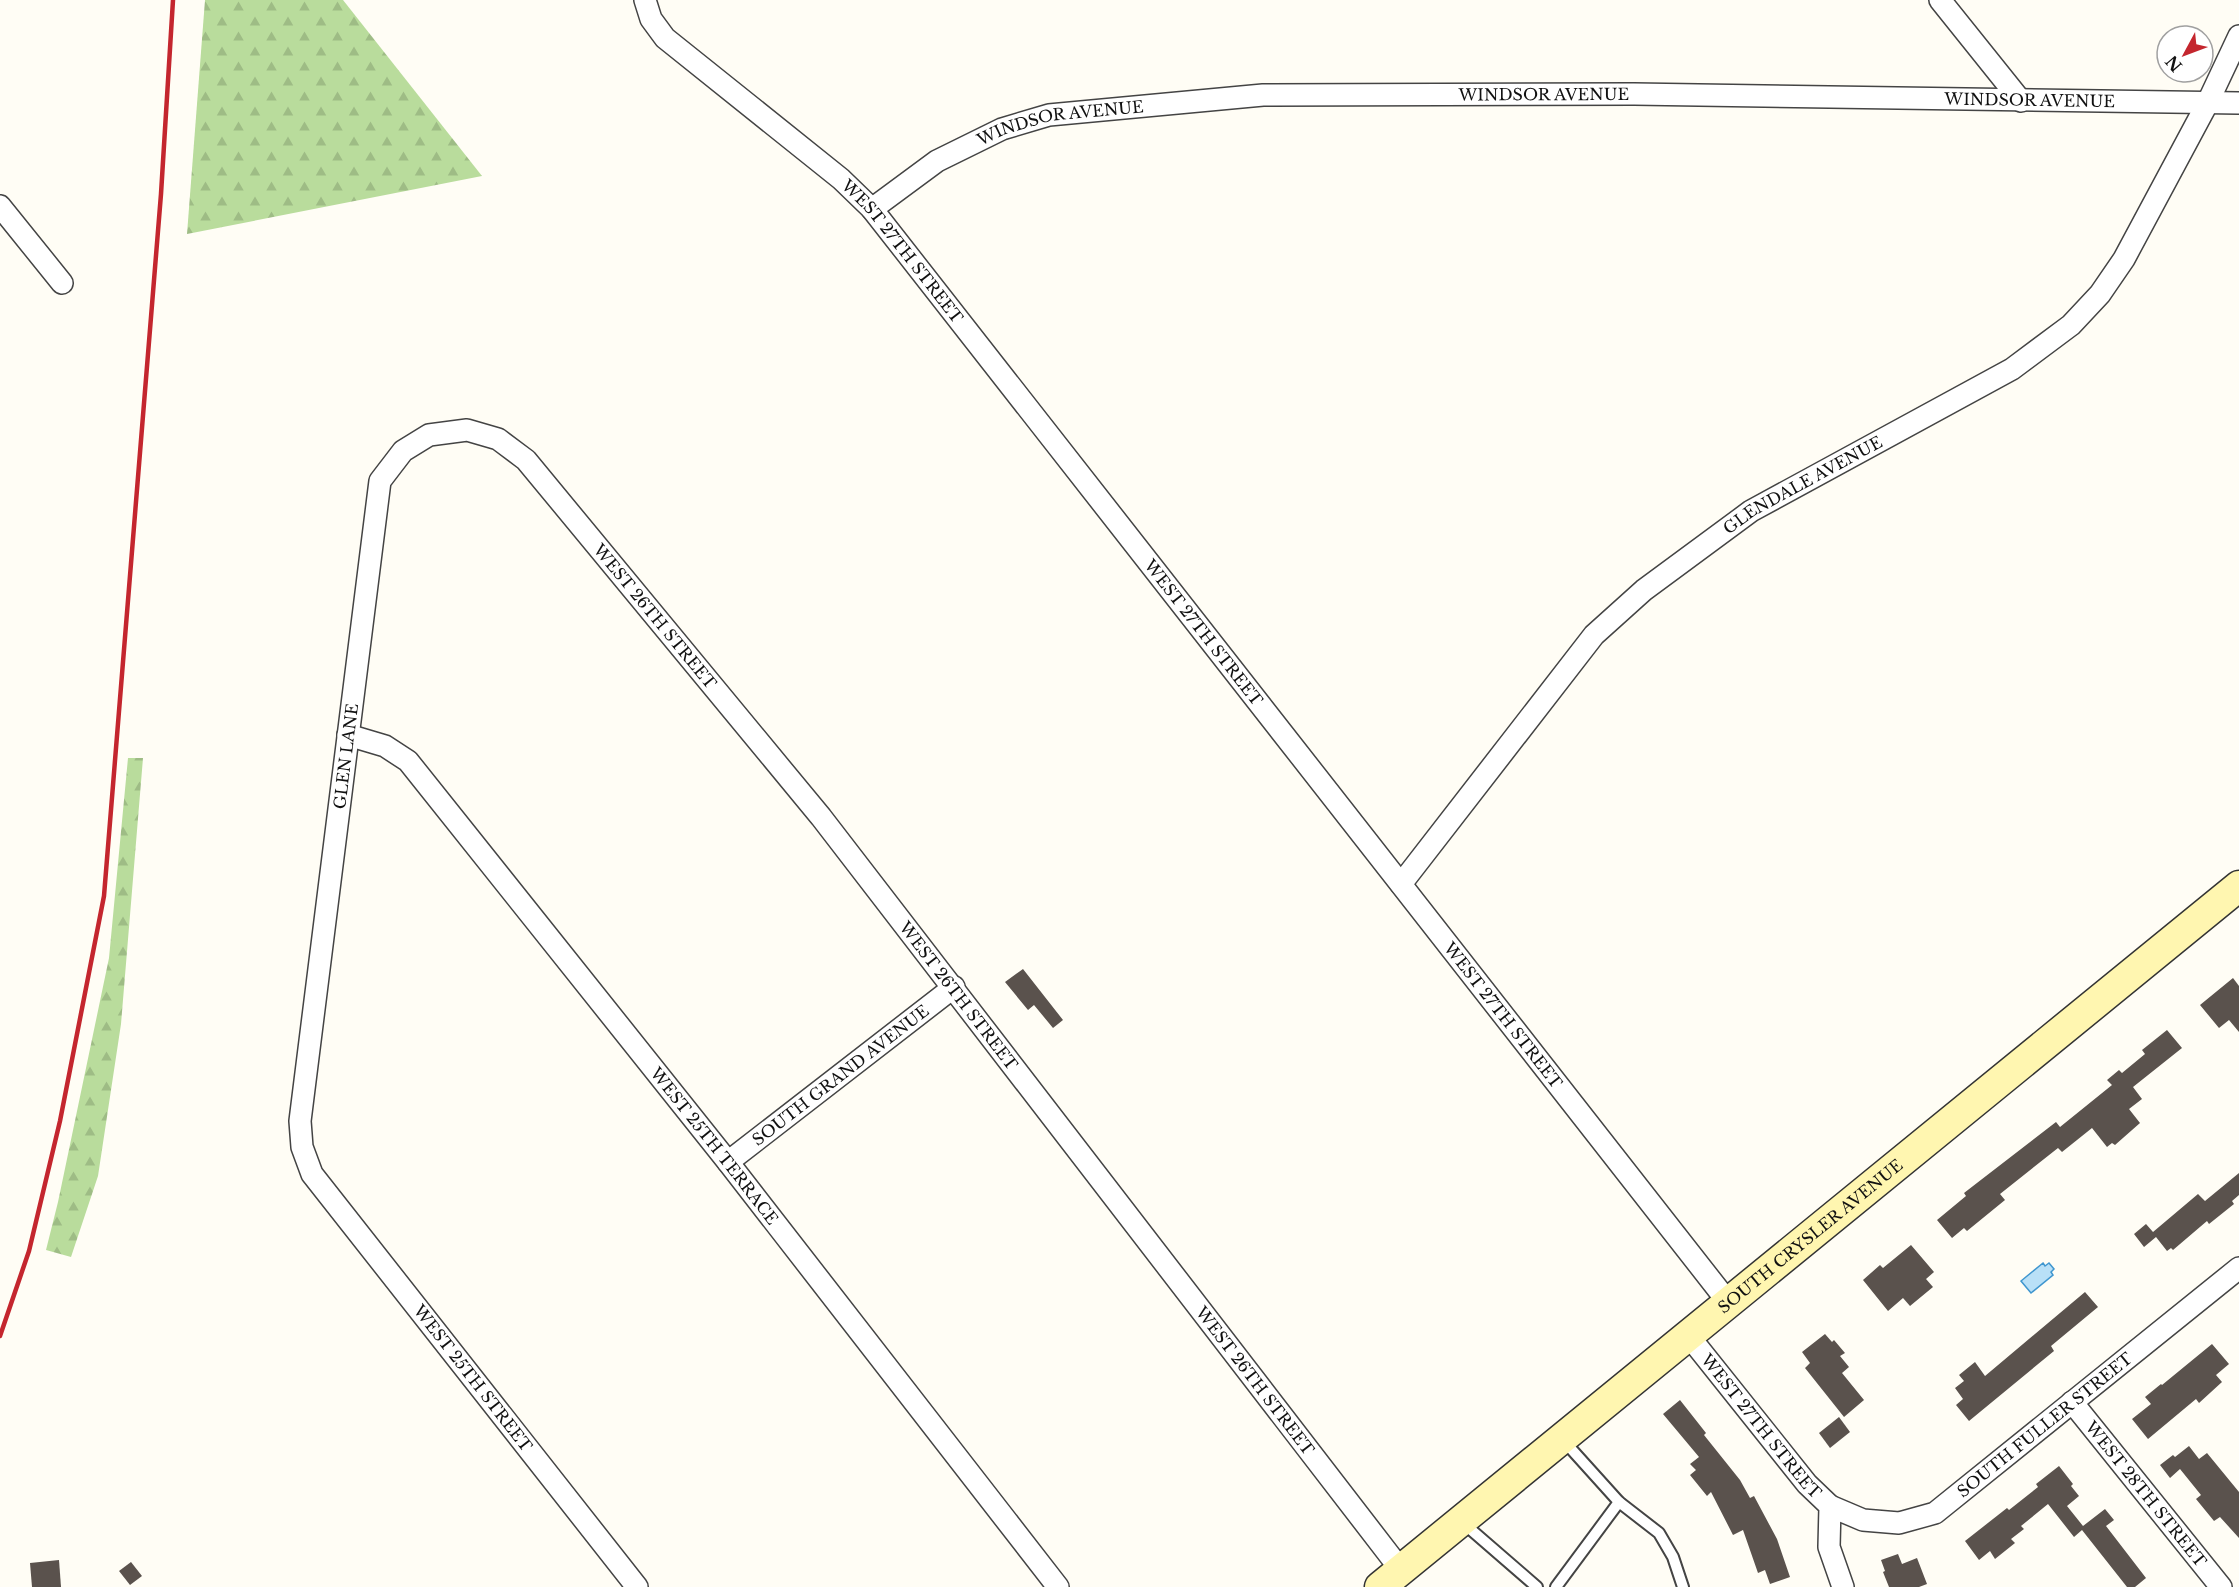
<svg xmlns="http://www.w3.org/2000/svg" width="2239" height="1587" font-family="'Libre Baskerville',serif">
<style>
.forest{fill:url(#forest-firs)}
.water{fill:#b9e0f7;stroke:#3f96cf;stroke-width:1.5}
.building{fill:#5a524d}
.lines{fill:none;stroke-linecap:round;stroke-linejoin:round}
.service-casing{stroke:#444;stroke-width:14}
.minor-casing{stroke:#444;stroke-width:24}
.secondary-casing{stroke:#333;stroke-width:33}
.service{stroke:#fff;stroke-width:10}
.minor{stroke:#fff;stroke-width:21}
.secondary{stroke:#fff6b0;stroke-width:30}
.rail{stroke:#c4262e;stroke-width:4.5}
.labels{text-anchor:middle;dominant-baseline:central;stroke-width:6;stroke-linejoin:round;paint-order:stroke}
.street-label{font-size:16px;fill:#111;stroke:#fff}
</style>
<defs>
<pattern id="forest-firs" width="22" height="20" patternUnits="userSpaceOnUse" patternTransform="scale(1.5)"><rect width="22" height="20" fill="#b9dc9c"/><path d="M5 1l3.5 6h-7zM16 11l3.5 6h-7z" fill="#9ebc85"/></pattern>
</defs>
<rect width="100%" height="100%" fill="#fffdf5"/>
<g class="forest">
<path d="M205 0H343L482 176 187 234Z"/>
<path d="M128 758H143L121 1024 98 1176 71 1257 46 1250 58 1202 109 958Z"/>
</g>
<path class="water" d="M2043 1263 2045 1266 2049 1263 2054 1269 2051 1272 2053 1275 2031 1293 2021 1281Z"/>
<g class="building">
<path d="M1023 969 1063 1020 1053 1028 1034 1005 1028 1010 1005 982Z"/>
<path d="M2233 978 2239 986V1032L2229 1020 2219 1028 2200 1005Z"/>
<path d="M2167 1030 2182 1048 2133 1087 2142 1099 2129 1109 2140 1123 2115 1145 2112 1143 2107 1147 2092 1128 2062 1152 2058 1148 2000 1194 2005 1200 1967 1231 1964 1228 1952 1238 1937 1220 1966 1196 1964 1193 1986 1176 2056 1122 2060 1127 2112 1085 2107 1080 2119 1070 2122 1073 2145 1054 2142 1050Z"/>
<path d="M2239 1173V1195L2232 1201 2234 1204 2209 1224 2207 1221 2173 1250 2171 1248 2167 1251 2156 1237 2144 1247 2134 1234 2146 1224 2153 1232 2198 1194 2205 1201Z"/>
<path d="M1911 1245 1934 1272 1926 1279 1933 1287 1910 1306 1903 1298 1888 1311 1863 1280 1880 1265 1883 1268Z"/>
<path d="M2085 1292 2098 1307 2051 1346 2054 1351 1969 1421 1956 1405 1963 1399 1955 1388 1964 1381 1959 1375 1975 1362 1985 1376Z"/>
<path d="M1825 1334 1832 1342 1834 1340 1845 1353 1840 1356 1849 1367 1842 1373 1864 1400 1844 1417 1805 1368 1810 1363 1802 1352Z"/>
<path d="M2212 1344 2229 1364 2216 1375 2222 1382 2199 1403 2196 1399 2148 1439 2132 1419 2151 1404 2145 1397 2161 1384 2162 1385Z"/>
<path d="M1680 1400 1706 1433 1704 1435 1740 1480 1750 1498 1754 1496 1777 1539 1790 1577 1770 1584 1765 1570 1758 1573 1743 1530 1733 1535 1711 1492 1707 1496 1690 1475 1696 1470 1690 1464 1699 1457 1663 1414Z"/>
<path d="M1839 1417 1850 1432 1830 1448 1819 1433Z"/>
<path d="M2189 1446 2199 1459 2207 1453 2239 1492V1538L2220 1517 2214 1521 2196 1499 2201 1495 2180 1469 2170 1478 2160 1465 2173 1455 2175 1457Z"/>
<path d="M2059 1466 2073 1484 2071 1486 2079 1496 2067 1506 2083 1526 2105 1509 2114 1520 2106 1526 2146 1578 2135 1587H2127L2082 1530 2074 1537 2048 1504 2021 1526 2024 1529 2011 1539 2015 1543 1995 1559 1990 1551 1979 1560 1965 1541 2007 1508 2009 1510 2038 1487 2036 1484Z"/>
<path d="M1898 1554 1902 1564 1917 1558 1927 1584 1919 1587H1889L1883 1572 1885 1571 1881 1560Z"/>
<path d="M59 1560 61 1587H32L30 1563Z"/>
<path d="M131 1562 142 1576 130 1585 119 1571Z"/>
</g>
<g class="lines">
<defs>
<g id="service">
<path d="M1564 1441 1619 1502 1659 1533 1673 1557 1683 1587"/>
<path d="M1462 1522 1537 1587"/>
<path d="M1556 1587 1619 1502"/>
</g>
<g id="minor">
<path id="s1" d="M645 0 651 19 665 38 841 179 872 209 1728 1302"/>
<path d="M1940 0 2021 101"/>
<path d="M0 206 62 283"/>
<path id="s2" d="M872 209 937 161 1002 129 1049 115 1263 95 1634 94 2239 103"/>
<path id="s3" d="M348 735 385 746 408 761 728 1162 1058 1587"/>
<path id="s4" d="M1401 884 1594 635 1644 590 1751 511 2012 369 2071 325 2100 294 2124 259 2207 104 2239 36"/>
<path id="s5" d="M728 1162 954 987"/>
<path id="s6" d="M1688 1335 1807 1484 1830 1506 1829 1547 1843 1587"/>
<path id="s7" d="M2072 1402 2221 1587"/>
<path id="s8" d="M1830 1506 1863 1520 1899 1523 1935 1513 2239 1268"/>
<path id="s9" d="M637 1587 312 1174 302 1147 300 1121 380 481 403 451 429 435 467 430 498 439 526 460 821 817 1401 1570"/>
</g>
<g id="secondary">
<path id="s10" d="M1380 1587 2239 886"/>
</g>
</defs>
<use href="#service" class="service-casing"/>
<use href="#minor" class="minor-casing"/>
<use href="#secondary" class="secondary-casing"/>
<use href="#service" class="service"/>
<use href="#minor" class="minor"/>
<use href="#secondary" class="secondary"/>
<path class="rail" d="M0 1336 29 1251 60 1121 104 896 161 194 173 0"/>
</g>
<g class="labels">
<g class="street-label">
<text stroke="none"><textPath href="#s2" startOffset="698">WINDSOR AVENUE</textPath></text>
<text stroke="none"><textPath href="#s2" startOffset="1184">WINDSOR AVENUE</textPath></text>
<text stroke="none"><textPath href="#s2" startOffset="212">WINDSOR AVENUE</textPath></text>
<text stroke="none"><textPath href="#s1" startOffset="364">WEST 27TH STREET</textPath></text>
<text stroke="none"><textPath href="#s4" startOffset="573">GLENDALE AVENUE</textPath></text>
<text stroke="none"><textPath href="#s9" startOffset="1602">WEST 26TH STREET</textPath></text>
<text stroke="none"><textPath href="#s1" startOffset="850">WEST 27TH STREET</textPath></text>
<text stroke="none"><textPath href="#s9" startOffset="948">GLEN LANE</textPath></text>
<text stroke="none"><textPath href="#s9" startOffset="2088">WEST 26TH STREET</textPath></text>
<text stroke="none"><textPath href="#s1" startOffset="1336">WEST 27TH STREET</textPath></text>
<text stroke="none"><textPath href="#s5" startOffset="142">SOUTH GRAND AVENUE</textPath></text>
<text stroke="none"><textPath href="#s3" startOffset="558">WEST 25TH TERRACE</textPath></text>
<text stroke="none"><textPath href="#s10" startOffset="555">SOUTH CRYSLER AVENUE</textPath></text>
<text transform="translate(473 1378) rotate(52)">WEST 25TH STREET</text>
<text stroke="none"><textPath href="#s9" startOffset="2574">WEST 26TH STREET</textPath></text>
<text stroke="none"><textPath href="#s8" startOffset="250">SOUTH FULLER STREET</textPath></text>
<text stroke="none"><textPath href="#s6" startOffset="117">WEST 27TH STREET</textPath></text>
<text stroke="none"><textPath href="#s7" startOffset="118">WEST 28TH STREET</textPath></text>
</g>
</g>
<g transform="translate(2185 54) rotate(229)"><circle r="28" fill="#ffffff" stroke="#a0a0a0" stroke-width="1.5"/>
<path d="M0-4.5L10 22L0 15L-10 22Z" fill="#c4262e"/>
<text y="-9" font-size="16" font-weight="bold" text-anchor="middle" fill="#111111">N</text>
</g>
</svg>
